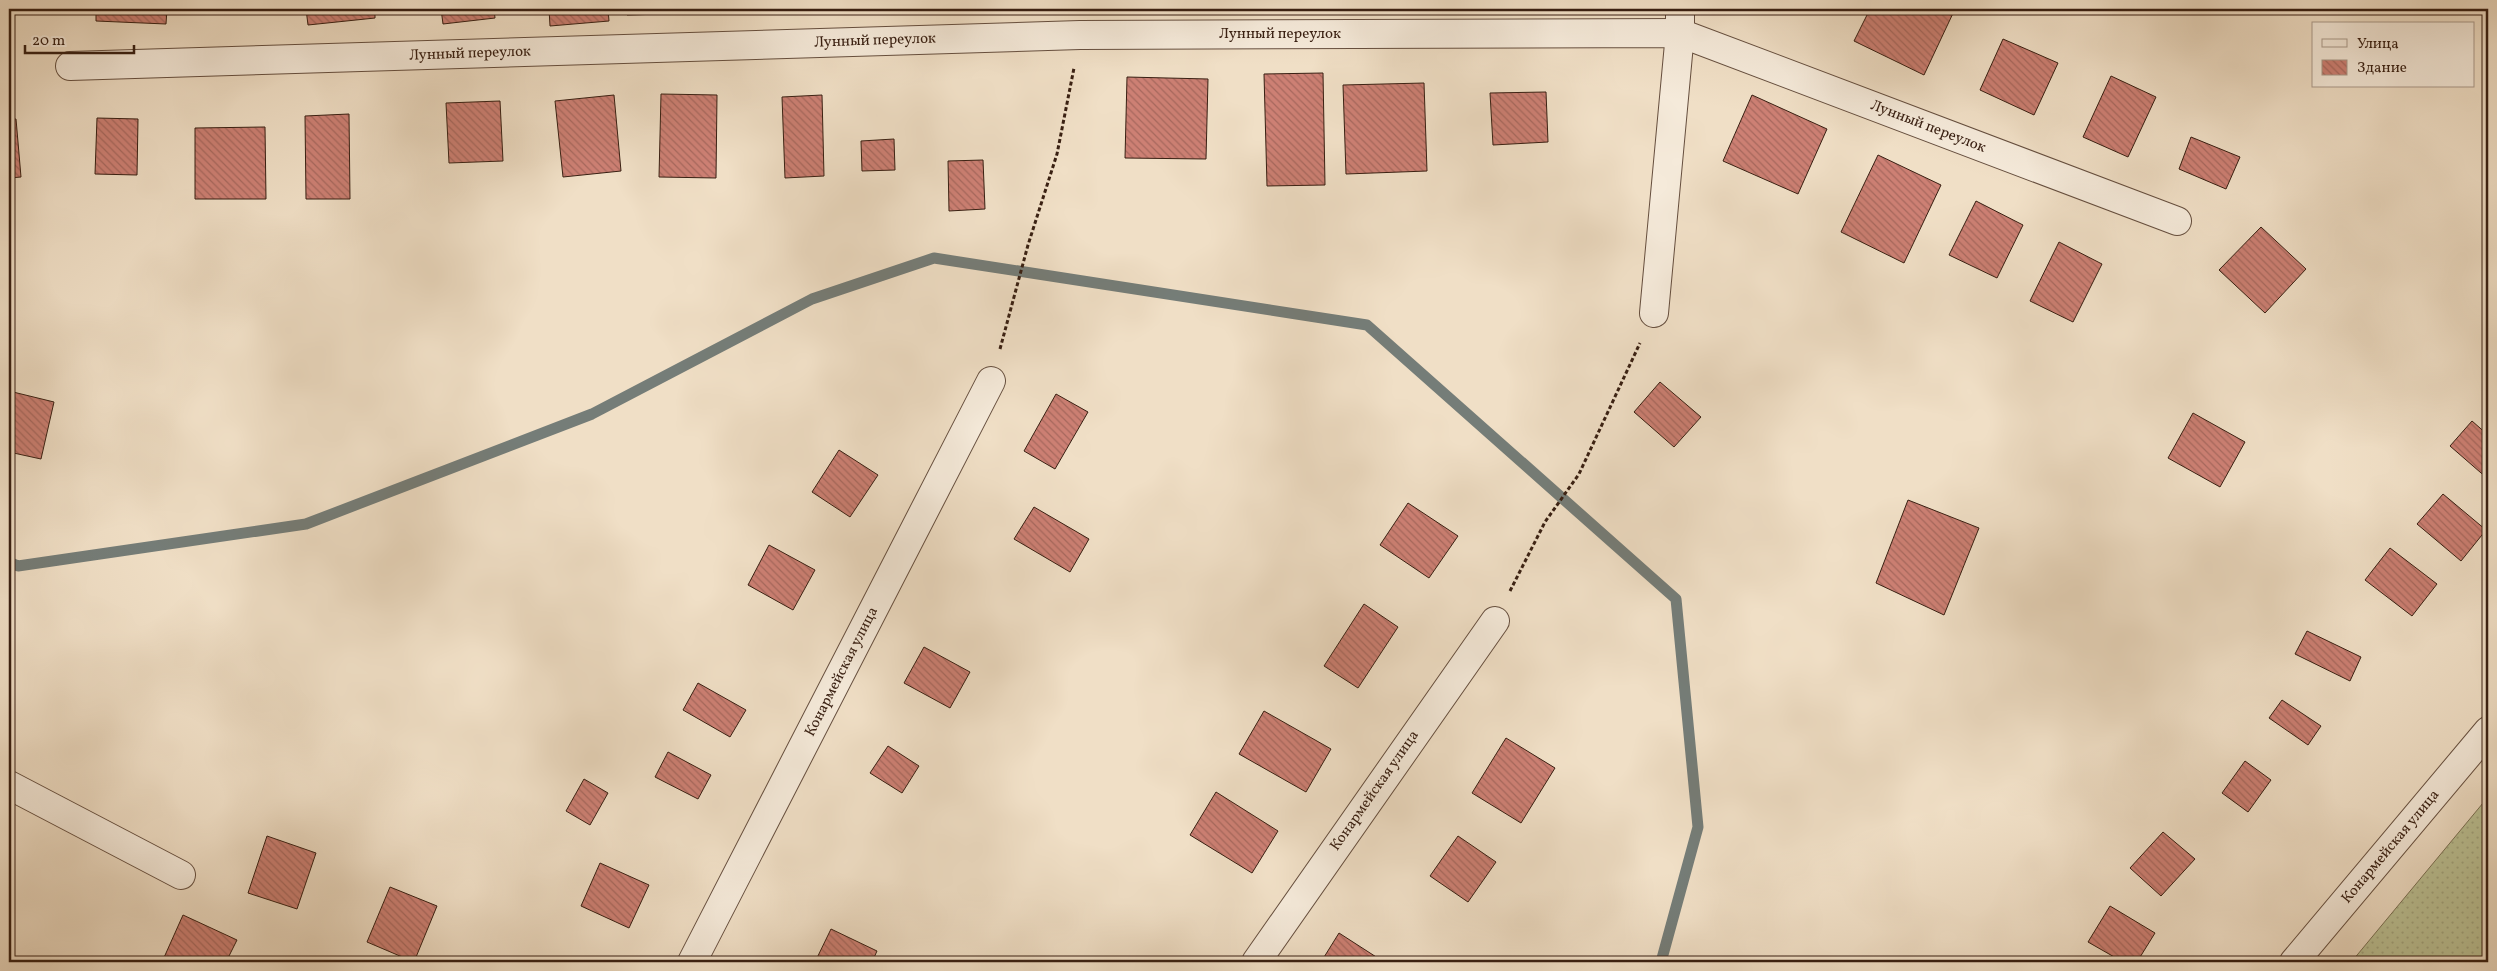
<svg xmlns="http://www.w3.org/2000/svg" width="2497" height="971" font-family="Vollkorn,serif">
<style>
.garden{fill:url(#garden-dots);stroke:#7a7053}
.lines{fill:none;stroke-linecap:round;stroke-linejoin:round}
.stream{stroke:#757d78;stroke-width:11}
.building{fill:url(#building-back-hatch);stroke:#381f12}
.minor-casing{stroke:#664f3f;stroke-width:30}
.path{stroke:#381f12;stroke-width:3;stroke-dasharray:4 2.5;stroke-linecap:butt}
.minor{stroke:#f5eada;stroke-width:28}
.labels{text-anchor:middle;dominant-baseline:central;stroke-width:4.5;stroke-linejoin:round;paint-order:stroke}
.street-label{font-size:15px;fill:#381f12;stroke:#f5eada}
</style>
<defs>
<pattern id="garden-dots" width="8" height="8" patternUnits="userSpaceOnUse" patternTransform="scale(1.25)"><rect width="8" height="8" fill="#bbc194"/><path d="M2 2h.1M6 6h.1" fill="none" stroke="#a2a57f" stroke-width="1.8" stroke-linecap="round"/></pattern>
<pattern id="building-back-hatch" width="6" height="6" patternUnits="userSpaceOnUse" patternTransform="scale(1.25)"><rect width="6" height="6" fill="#cd8074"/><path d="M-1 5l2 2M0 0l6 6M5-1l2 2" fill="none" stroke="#a7685e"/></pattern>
</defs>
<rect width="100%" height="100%" fill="#f0dfc6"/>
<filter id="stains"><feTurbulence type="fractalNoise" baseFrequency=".004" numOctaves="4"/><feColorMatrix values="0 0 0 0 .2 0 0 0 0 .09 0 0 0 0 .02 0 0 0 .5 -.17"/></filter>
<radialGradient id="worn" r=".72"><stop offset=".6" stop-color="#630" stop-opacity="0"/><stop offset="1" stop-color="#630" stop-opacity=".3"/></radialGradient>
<path class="garden" d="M2488 797V962H2352L2353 960Z"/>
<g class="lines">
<path class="stream" d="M9 562 18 566 306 524 592 414 812 299 934 258 1367 325 1676 599 1698 827 1661 962"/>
</g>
<g class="building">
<path d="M96 9H167L166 24 96 21Z"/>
<path d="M306 9H375V18L308 25Z"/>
<path d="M441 9H494L495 18 443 24Z"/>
<path d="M549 9H608L609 21 550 26Z"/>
<path d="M626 9H701V13L627 15Z"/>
<path d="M737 9H814V11L737 13Z"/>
<path d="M1870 9H1955L1924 75 1854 41Z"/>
<path d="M2003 39 2058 63 2034 115 1980 90Z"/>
<path d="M1323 73 1325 185 1267 186 1264 74Z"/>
<path d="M2111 76 2156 97 2128 157 2083 137Z"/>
<path d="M1127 77 1208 79 1206 159 1125 158Z"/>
<path d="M1424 83 1427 171 1346 174 1343 85Z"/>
<path d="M1546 92 1548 142 1493 145 1490 93Z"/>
<path d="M661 94 717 95 716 178 659 177Z"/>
<path d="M614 95 621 171 563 177 555 101Z"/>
<path d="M822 95 824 176 785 178 782 97Z"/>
<path d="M1752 95 1827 129 1798 194 1723 161Z"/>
<path d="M500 101 503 161 449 163 446 103Z"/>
<path d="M349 114 350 199H306L305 116Z"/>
<path d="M97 118 138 119 137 175 95 174Z"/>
<path d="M9 119H16L21 177 9 178Z"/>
<path d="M265 127 266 199H195V128Z"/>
<path d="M2191 137 2240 157 2226 189 2179 169Z"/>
<path d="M894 139 895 170 862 171 861 141Z"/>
<path d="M1878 155 1941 185 1904 263 1841 232Z"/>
<path d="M983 160 985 209 949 211 948 161Z"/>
<path d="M1976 201 2023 225 1997 278 1949 255Z"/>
<path d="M2261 227 2306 269 2265 313 2219 270Z"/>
<path d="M2059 242 2102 264 2073 322 2030 301Z"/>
<path d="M1660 382 1701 417 1674 447 1634 412Z"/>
<path d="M9 391 54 402 41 459 9 452Z"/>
<path d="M1056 394 1088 412 1055 469 1024 451Z"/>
<path d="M2193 413 2245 442 2220 487 2168 458Z"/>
<path d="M2472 421 2488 435V479L2450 446Z"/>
<path d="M839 450 878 475 850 517 812 492Z"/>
<path d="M2443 494 2486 530 2461 561 2417 524Z"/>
<path d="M1908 500 1979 528 1944 615 1876 583Z"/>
<path d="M1408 503 1458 536 1429 578 1380 545Z"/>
<path d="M1034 507 1089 539 1070 572 1014 539Z"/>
<path d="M769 545 815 570 793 610 748 585Z"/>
<path d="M2390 548 2437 584 2412 616 2365 580Z"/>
<path d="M1364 604 1398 627 1358 688 1324 666Z"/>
<path d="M2307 631 2361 657 2350 681 2295 654Z"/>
<path d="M924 647 970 672 950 708 904 683Z"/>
<path d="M698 683 746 710 730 737 683 710Z"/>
<path d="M2282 700 2321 726 2308 745 2269 718Z"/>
<path d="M1264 711 1331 749 1306 792 1239 754Z"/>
<path d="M1506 738 1555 768 1521 823 1472 793Z"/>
<path d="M888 746 919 766 902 793 870 773Z"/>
<path d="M668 752 711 775 698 799 655 777Z"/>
<path d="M2245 761 2271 780 2248 812 2222 793Z"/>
<path d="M584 779 608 793 590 825 566 811Z"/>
<path d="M1216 792 1278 831 1252 873 1190 835Z"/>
<path d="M2163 832 2195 859 2161 896 2130 868Z"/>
<path d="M267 836 316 853 297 909 248 893Z"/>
<path d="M1458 836 1496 862 1468 902 1430 876Z"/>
<path d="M600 863 649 885 629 928 581 906Z"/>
<path d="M390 887 437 906 414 962 367 942Z"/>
<path d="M2110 906 2155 933 2137 962H2123L2088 942Z"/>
<path d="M183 915 237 940 226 962H162Z"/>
<path d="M831 929 877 951 872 962H815Z"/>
<path d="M1339 933 1384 962H1321Z"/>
</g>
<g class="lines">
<defs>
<g id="minor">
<path d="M70 66 1080 35 1680 33 2177 221"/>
<path d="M1654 313 1680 33V9"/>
<path d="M9 785 181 875"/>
<path d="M692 962 991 381"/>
<path d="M1256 962 1495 621"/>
<path d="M2294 962 2488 731"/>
</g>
</defs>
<use href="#minor" class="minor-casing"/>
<g class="path">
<path d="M1000 349 1028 245 1057 154 1074 68"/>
<path d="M1510 591 1545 522 1579 474 1640 343"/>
</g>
<use href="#minor" class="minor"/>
</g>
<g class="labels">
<g class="street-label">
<text x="1280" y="34">Лунный переулок</text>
<text transform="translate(875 41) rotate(-2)">Лунный переулок</text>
<text transform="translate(470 54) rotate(-2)">Лунный переулок</text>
<text transform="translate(1928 127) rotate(21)">Лунный переулок</text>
<text transform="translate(842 672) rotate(-63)">Конармейская улица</text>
<text transform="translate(1375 791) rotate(-55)">Конармейская улица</text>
<text transform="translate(2391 847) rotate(-50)">Конармейская улица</text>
</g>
</g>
<rect width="2497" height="971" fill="none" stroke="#f0dfc6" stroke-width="30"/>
<rect x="10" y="10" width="2477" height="951" fill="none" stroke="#381f12" stroke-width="2.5"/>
<rect x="15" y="15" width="2467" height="941" fill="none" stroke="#381f12"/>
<rect x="2312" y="22" width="162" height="65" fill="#f5eada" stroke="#a9998a"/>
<rect x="2322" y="39" width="25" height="8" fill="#f5eada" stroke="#a9998a"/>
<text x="2357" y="48" font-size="15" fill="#381f12">Улица</text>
<rect x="2322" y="60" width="25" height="15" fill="url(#building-back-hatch)" stroke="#a9998a"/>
<text x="2357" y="72" font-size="15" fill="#381f12">Здание</text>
<path d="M25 45v8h109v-8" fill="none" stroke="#381f12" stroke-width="2.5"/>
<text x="32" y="45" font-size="15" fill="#381f12" stroke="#f5eada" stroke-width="4" paint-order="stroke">20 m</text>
<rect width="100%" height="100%" filter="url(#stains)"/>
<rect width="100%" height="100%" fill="url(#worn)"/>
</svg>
